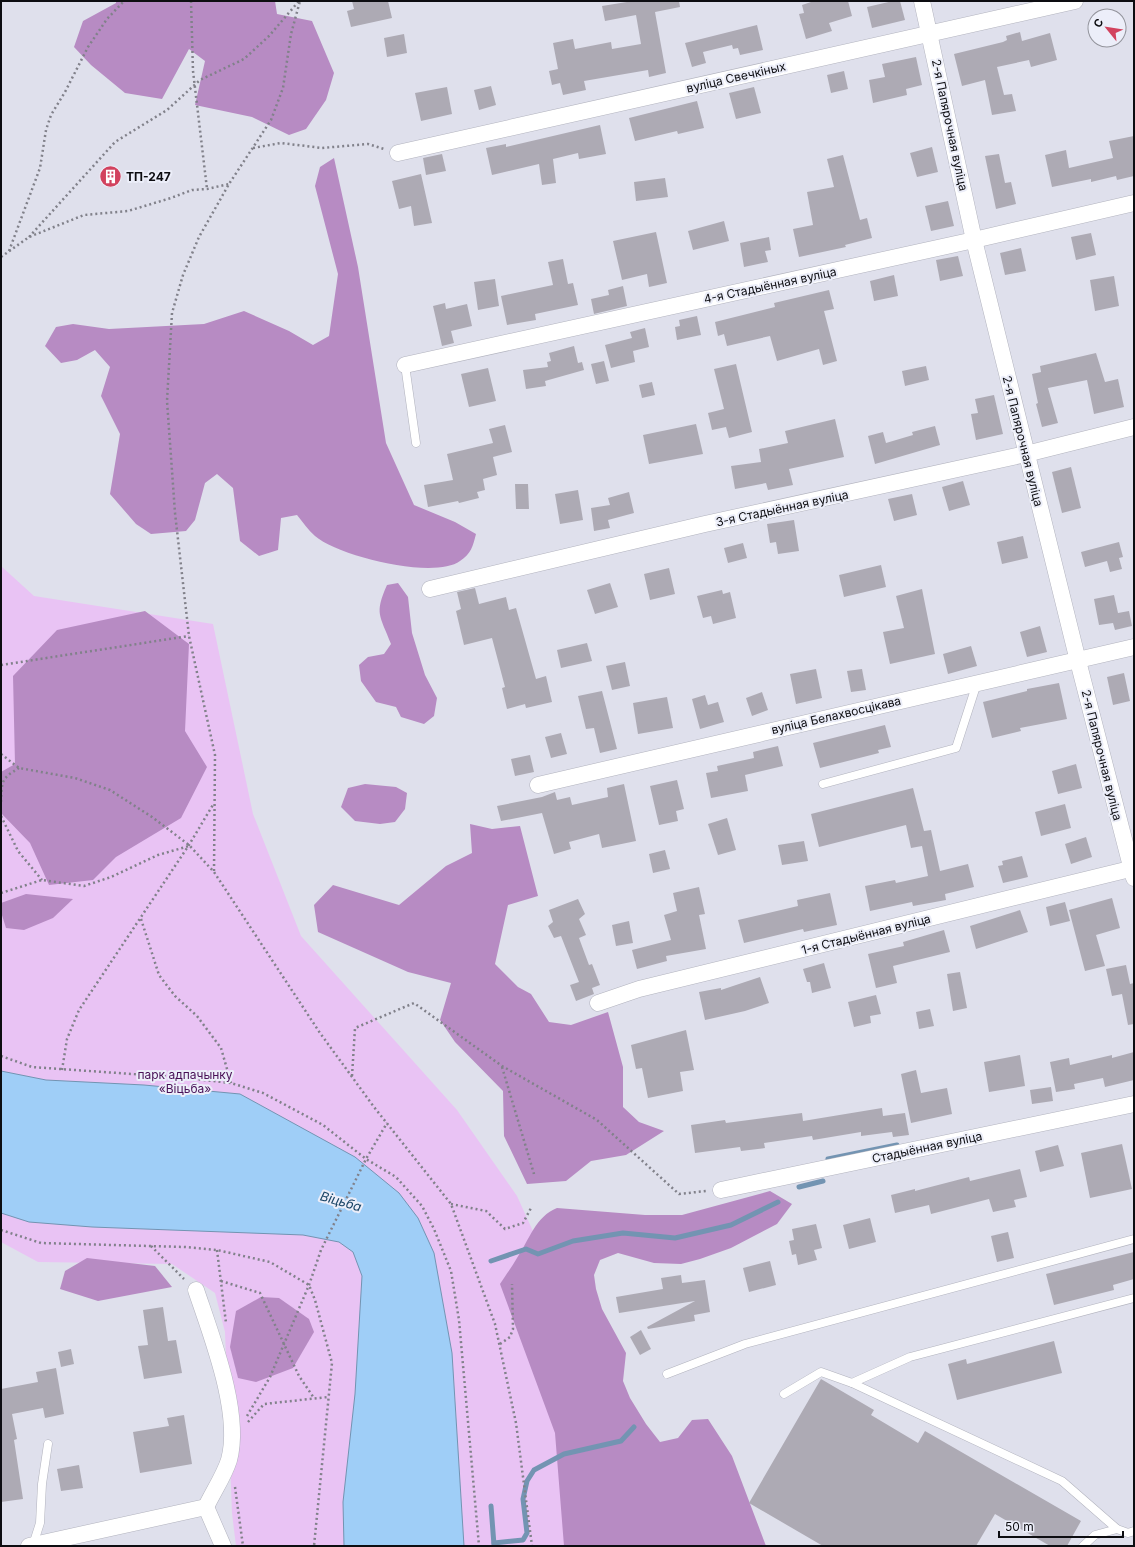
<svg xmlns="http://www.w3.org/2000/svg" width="1135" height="1547" font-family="Inter,sans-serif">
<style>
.green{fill:#e9c3f4}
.forest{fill:#b78bc3}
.water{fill:#9fcef7;stroke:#7394b2}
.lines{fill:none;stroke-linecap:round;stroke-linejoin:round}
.stream{stroke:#7394b2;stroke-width:5}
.building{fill:#adaab4}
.service-casing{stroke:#b2b3be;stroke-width:9}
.minor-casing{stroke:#b2b3be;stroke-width:17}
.path{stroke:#81818a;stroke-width:2.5;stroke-dasharray:2 3;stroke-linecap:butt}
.service{stroke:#fff;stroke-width:8}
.minor{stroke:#fff;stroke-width:16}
.labels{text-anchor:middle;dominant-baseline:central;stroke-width:4;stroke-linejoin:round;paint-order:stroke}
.street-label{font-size:12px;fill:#0d0d11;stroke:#eceef9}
.poi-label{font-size:12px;font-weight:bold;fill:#0d0d11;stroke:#eceef9;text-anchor:start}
.park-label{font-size:12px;fill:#481056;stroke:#eceef9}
.water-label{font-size:13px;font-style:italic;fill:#194466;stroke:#eceef9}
</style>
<rect width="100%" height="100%" fill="#dfe0ec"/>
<path class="green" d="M1 566 34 596 213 624 253 814 301 936 457 1110 517 1196 577 1328 625 1546H236L232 1513 225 1332 215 1293 172 1264 38 1262 1 1242Z"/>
<g class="forest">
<path d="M116 1H275L277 14 312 21 334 73 326 100 306 129 289 135 252 117 195 105 205 61 189 49 162 99 125 93 91 65 74 47 83 21 116 3Z"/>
<path d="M334 158 358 267 386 443 414 505 455 522 476 534C473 546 471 554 460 561 434 580 338 556 315 536 308 530 303 522 297 515L281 518 278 550 259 556 240 541 233 488 217 474 205 483 195 520 186 531 151 534 136 524 110 494 120 434 101 396 110 367 95 350 77 360 61 363 45 346 56 327 73 324 109 329 204 324 244 311 289 331 313 345 329 336 338 274 315 186 320 167Z"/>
<path d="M398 583 408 597 412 633 425 675 437 698 434 716 424 724 401 717 396 707 376 702 361 681 359 665 368 657 384 654 391 644C380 615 374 614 387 585Z"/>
<path d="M145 611 189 644 185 731 207 767 181 818 116 857 93 880 49 885 30 843 1 813V772L15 764 13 676 57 630Z"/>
<path d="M365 784 396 787 407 793 405 809 395 822 380 824 355 821 341 807 348 788Z"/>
<path d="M470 824 492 829 520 826 538 896 508 905 495 964 518 987 531 994 549 1022 571 1025 608 1012 623 1067V1107L639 1122 664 1131 626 1155 591 1161 566 1181 527 1184 504 1136 503 1091 455 1042 440 1020 451 983 408 972 318 932 314 905 333 885 399 905 446 866 472 853Z"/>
<path d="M26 894 73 899 53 918 24 930 6 928 1 912V903Z"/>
<path d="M770 1191 792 1204 777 1224 731 1248 700 1259 681 1264 654 1263 618 1253 600 1260 594 1275 596 1289 602 1309 626 1353 623 1381 630 1398 646 1424 660 1442 678 1438 692 1420 708 1419 732 1456 766 1546H564L555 1433 500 1284C505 1276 512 1267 517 1258 529 1240 536 1216 557 1208L645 1215H682Z"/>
<path d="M87 1258 155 1266 172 1287 98 1301 60 1289 65 1271Z"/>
<path d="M261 1297 279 1298 309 1319 314 1332 293 1368 256 1382 238 1378 230 1347 236 1311Z"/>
</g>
<path class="water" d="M1 1071 46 1080 144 1085 240 1094 355 1157 399 1193 418 1218 434 1253 452 1353 464 1546H344L343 1502 355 1394 362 1276 353 1252 339 1242 303 1235 92 1227 29 1222 1 1213Z"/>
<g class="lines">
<g class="stream">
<path d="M828 1159 897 1145"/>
<path d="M799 1187 823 1181"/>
<path d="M491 1261 526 1249 538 1254 573 1241 623 1233 675 1238 731 1225 778 1202"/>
<path d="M491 1506 494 1545"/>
<path d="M494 1543 523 1540 527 1533 523 1499 527 1481 534 1470 564 1454 621 1441 634 1427"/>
</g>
</g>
<g class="building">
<path d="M352 1H388L392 18 351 27 347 11 354 9Z"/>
<path d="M633 1H679L680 7 655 12 666 73 649 77 648 70 584 81 586 90 563 95 560 83 552 85 549 71 558 69 553 43 573 39 575 49 611 42 612 49 641 44 636 15 605 21 602 6Z"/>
<path d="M814 1H848L852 16 829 23 832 31 806 39 799 14 804 13 802 5Z"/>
<path d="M893 1H900L905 20 872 28 867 7Z"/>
<path d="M757 25 763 50 740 55 738 48 733 49 732 45 703 52 706 63 692 67 685 43Z"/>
<path d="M1020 32 1022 41 1050 33 1057 60 1031 67 1029 60 997 67 1004 95 1012 94 1016 111 992 115 985 80 962 86 954 54 1003 42 1007 40 1006 36Z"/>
<path d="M404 34 407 53 387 57 384 38Z"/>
<path d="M916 57 922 85 906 89 907 95 873 103 869 80 885 77 882 64Z"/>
<path d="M844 71 848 89 831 93 827 75Z"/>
<path d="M491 86 496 105 479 110 474 90Z"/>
<path d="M447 87 452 114 421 121 415 93Z"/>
<path d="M754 87 761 113 736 119 729 93Z"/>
<path d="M697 101 704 128 678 134 677 131 635 141 629 118Z"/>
<path d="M600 125 606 154 579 159 578 153 553 159 556 183 542 185 539 164 492 175 486 148 506 144V147Z"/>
<path d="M1134 136V176L1117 180 1116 176 1091 182V179L1052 187 1045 155 1066 150 1069 168 1113 158 1109 141Z"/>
<path d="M932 147 938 172 917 177 910 153Z"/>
<path d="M442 154 446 171 426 175 423 158Z"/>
<path d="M999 154 1005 183 1011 182 1016 204 996 209 985 156Z"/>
<path d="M843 155 860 220 867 218 872 238 845 245 846 247 799 257 793 229 813 225 807 192 834 187 827 159Z"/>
<path d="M421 174 432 223 414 226 411 206 399 209 392 181Z"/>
<path d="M665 178 668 197 636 201 634 182Z"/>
<path d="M948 201 954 226 931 231 925 206Z"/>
<path d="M724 221 729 241 693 250 688 231Z"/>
<path d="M656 232 667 283 649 287 647 274 622 280 613 241Z"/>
<path d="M1091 233 1096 255 1076 260 1071 237Z"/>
<path d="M769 237 771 250 765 251 768 262 744 267 740 243Z"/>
<path d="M1021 248 1026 271 1005 275 1000 253Z"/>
<path d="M958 256 963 276 940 281 936 260Z"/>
<path d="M563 259 568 284 573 283 578 305 535 314 536 320 507 325 501 296 553 285 548 262Z"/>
<path d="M894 275 898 296 874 301 870 281Z"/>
<path d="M1114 276 1119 306 1095 311 1090 280Z"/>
<path d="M495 279 499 306 478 310 474 282Z"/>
<path d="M623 286 627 306 594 314 591 299 609 295 608 290Z"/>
<path d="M829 290 834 309 824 311 837 361 823 365 819 349 777 361 770 336 727 346 724 334 718 336 715 322 775 307 774 303Z"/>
<path d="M445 303 446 309 467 304 472 326 451 331 454 343 442 346 433 306Z"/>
<path d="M697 316 701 335 677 340 675 327 680 326 679 320Z"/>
<path d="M645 328 649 347 633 351 635 362 611 368 605 345 632 338 630 332Z"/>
<path d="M574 346 578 363 582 362 584 370 545 381 546 386 526 389 523 370 548 367 547 362 551 361 549 353Z"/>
<path d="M1096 353 1105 382 1118 379 1124 407 1094 414 1087 380 1048 388 1058 423 1042 427 1036 404 1038 403 1032 374 1041 372 1040 366Z"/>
<path d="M604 361 609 381 596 384 591 364Z"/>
<path d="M736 364 752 432 729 438 726 427 712 430 708 413 724 409 714 369Z"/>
<path d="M926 366 929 380 905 386 902 371Z"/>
<path d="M488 368 496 401 469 407 461 374Z"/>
<path d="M652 382 655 395 642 398 639 385Z"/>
<path d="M994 395 1003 434 976 440 971 414 978 413 975 399Z"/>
<path d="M835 419 844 457 789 469 793 485 768 490 766 483 735 489 731 466 761 462 759 449 788 443 785 431Z"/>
<path d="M696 424 703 454 649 464 643 435Z"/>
<path d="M505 425 512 452 493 457 497 475 483 479 485 490 477 492 479 498 459 503 458 501 428 507 424 485 453 480 447 454 493 443 489 429Z"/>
<path d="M935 426 940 445 875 464 868 436 883 432 886 443 913 435 912 432Z"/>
<path d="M1071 467 1081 508 1062 513 1052 472Z"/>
<path d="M963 481 970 505 949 511 942 487Z"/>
<path d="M515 484H528L529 509H516Z"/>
<path d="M578 490 583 520 560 524 555 494Z"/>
<path d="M629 492 634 513 608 520 610 528 594 531 591 508 610 505 608 498Z"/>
<path d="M912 494 917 515 894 521 888 499Z"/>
<path d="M794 520 799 551 778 554 776 542 770 543 767 524Z"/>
<path d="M1023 536 1028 558 1002 564 997 542Z"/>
<path d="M1119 542 1123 557 1119 558 1122 569 1110 572 1107 561 1085 567 1081 552Z"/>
<path d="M743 543 747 558 728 563 724 548Z"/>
<path d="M881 565 886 587 844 597 839 575Z"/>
<path d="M669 568 675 594 650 600 644 574Z"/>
<path d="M610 583 618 607 595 614 587 590Z"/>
<path d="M475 588 479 604 506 597 509 610 516 608 536 679 546 676 552 702 526 708 525 704 507 709 502 688 505 687 492 638 464 645 456 611 461 609 457 592Z"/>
<path d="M922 589 935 654 890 664 883 632 904 628 896 596Z"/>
<path d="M722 590 723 594 730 592 736 618 713 624 711 616 703 618 697 596Z"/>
<path d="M1114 595 1118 613 1129 611 1132 626 1115 630 1113 623 1099 625 1094 599Z"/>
<path d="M1040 626 1047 652 1027 657 1020 632Z"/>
<path d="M587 643 592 661 561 668 557 650Z"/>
<path d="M971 646 977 666 948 674 943 654Z"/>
<path d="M625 662 630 686 612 690 606 666Z"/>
<path d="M816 669 822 698 796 704 790 674Z"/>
<path d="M862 669 866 690 851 692 847 671Z"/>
<path d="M1124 673 1130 701 1113 705 1107 677Z"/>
<path d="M1059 683 1067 719 1020 728 1021 731 992 738 983 702 1027 691V689Z"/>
<path d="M602 691 617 749 600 753 594 728 586 729 578 696Z"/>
<path d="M762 692 768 710 752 716 746 698Z"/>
<path d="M705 695 708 705 718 702 724 722 700 729 692 699Z"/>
<path d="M667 697 673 728 638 734 633 703Z"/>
<path d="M885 725 891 747 878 750 879 753 820 768 813 743Z"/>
<path d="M561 733 567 754 551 758 545 737Z"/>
<path d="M778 746 783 766 745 775 748 791 711 798 706 773 718 771 717 766 754 758 753 752Z"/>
<path d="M530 755 534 772 515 776 511 759Z"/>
<path d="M1076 764 1082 788 1058 794 1052 771Z"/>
<path d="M677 780 684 809 676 811 678 821 659 825 650 786Z"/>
<path d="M624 784 636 841 602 848 599 834 569 842 571 849 554 854 542 813 501 821 497 806 542 797 555 792 557 800 570 797 572 805 608 797 607 788Z"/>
<path d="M913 788 924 831 931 830 940 871 968 864 974 887 945 894 946 900 913 906 912 902 870 911 865 886 895 880 896 883 928 876 922 846 911 848 906 825 819 847 811 814Z"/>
<path d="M1065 804 1071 828 1041 836 1035 812Z"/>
<path d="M727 818 736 850 718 855 708 824Z"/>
<path d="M1086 837 1092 857 1071 864 1065 844Z"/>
<path d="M804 841 808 861 782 865 778 845Z"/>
<path d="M665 850 670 869 653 873 649 854Z"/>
<path d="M1022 856 1028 877 1003 883 998 866 1003 865 1002 861Z"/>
<path d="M699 887 705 914 699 915 706 949 666 956 667 961 637 969 632 950 671 940 664 915 677 911 673 893Z"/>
<path d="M830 893 837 925 804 932 803 929 744 943 738 920 798 906 797 900Z"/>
<path d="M1112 898 1120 928 1096 935 1105 966 1085 971 1069 910Z"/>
<path d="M578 899 585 914 579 919 586 935 579 938 589 965 592 964 600 985 592 988 594 994 576 1001 570 985 579 982 561 936 554 938 548 926 553 922 549 910Z"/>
<path d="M1065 902 1070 921 1050 926 1046 907Z"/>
<path d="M1020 910 1028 932 976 949 970 926Z"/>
<path d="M629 921 633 943 616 946 612 925Z"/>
<path d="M944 930 950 952 893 966 897 983 876 988 868 954 904 946 903 942Z"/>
<path d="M824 963 831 988 812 993 810 982H807L803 969Z"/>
<path d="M1126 965 1130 984 1134 983V1024L1128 1025 1122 994 1112 996 1106 969Z"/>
<path d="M960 972 967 1008 953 1011 947 974Z"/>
<path d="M760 977 769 1003 745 1011 705 1020 699 992 721 988V990Z"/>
<path d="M876 995 881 1014 870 1016 871 1023 854 1027 848 1002Z"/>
<path d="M930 1009 934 1026 919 1029 916 1012Z"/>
<path d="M686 1030 694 1070 680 1072 683 1091 648 1098 642 1068 636 1069 631 1045Z"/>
<path d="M1134 1052V1080L1105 1087 1103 1078 1074 1084 1075 1089 1056 1092 1050 1062 1069 1058 1070 1065 1112 1055V1058Z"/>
<path d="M1020 1055 1025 1086 989 1092 984 1062Z"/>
<path d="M916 1070 921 1093 947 1088 952 1114 911 1123 901 1074Z"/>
<path d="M1051 1087 1053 1101 1032 1104 1030 1090Z"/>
<path d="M882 1108 883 1116 905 1113 909 1135 893 1137 892 1132 861 1136V1132L813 1140 812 1136 764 1143 765 1148 741 1151 740 1147 695 1153 691 1125 725 1120 726 1123 802 1113 803 1121Z"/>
<path d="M1122 1144 1132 1189 1090 1198 1081 1153Z"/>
<path d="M1058 1145 1064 1166 1040 1172 1035 1151Z"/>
<path d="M1020 1169 1027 1197 1014 1200 1016 1207 993 1212 989 1199 931 1214 929 1205 895 1213 891 1195 915 1189V1191L969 1177 970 1181Z"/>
<path d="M870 1218 876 1242 849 1249 843 1225Z"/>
<path d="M816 1224 822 1248 814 1250 817 1260 798 1265 796 1254 792 1255 789 1241 794 1240 792 1229Z"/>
<path d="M1008 1232 1014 1258 997 1262 991 1236Z"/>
<path d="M1134 1252V1279L1113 1285 1114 1290 1054 1305 1046 1274Z"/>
<path d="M770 1261 776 1285 749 1292 743 1268Z"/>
<path d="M681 1275 682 1283 705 1280 710 1312 694 1315 695 1321 648 1329 647 1327 695 1301 619 1313 616 1297 663 1289 661 1278Z"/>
<path d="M163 1307 168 1341 176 1340 182 1373 144 1379 138 1346 148 1345 143 1310Z"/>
<path d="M641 1330 651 1349 640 1355 630 1337Z"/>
<path d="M1054 1341 1062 1373 957 1400 948 1364 966 1359 967 1364Z"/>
<path d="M71 1349 74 1364 61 1367 58 1352Z"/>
<path d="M56 1368 64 1414 45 1418 43 1408 12 1414 17 1439 14 1440 23 1499 1 1502V1389L38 1382 36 1372Z"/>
<path d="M821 1379 874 1410 871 1415 918 1443 925 1431 1081 1521 1067 1546H1050L995 1514 976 1546H823L749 1503Z"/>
<path d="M184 1415 192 1464 140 1473 133 1432 169 1426 167 1418Z"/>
<path d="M79 1465 83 1488 61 1491 57 1469Z"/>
</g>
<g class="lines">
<defs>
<g id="service">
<path d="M405 365 416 443"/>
<path d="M823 784 956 748 977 683"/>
<path d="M667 1374 745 1344 1134 1239"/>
<path d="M852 1383 1062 1481 1117 1529 1128 1533 1134 1531"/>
<path d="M784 1394 821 1372 852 1383 910 1357 1134 1298"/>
<path d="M33 1545 40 1523 42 1484 48 1444"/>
<path d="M1083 1546 1095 1535 1117 1529"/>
</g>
<g id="minor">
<path d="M922 1 974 240 1078 661 1134 878"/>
<path d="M398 153 1075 1"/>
<path d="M405 365 974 240 1134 203"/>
<path d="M430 589 705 524 1026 454 1134 427"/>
<path d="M538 785 1134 647"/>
<path d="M598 1003 639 989 1134 868"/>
<path d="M721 1190 1134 1104"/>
<path d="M196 1290C211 1335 242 1413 229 1460 224 1476 213 1492 206 1507"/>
<path d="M206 1507 223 1546"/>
<path d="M29 1546 206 1507"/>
</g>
</defs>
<use href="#service" class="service-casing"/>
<use href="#minor" class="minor-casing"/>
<g class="path">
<path d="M191 1 193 71 207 189"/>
<path d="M253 148 281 143 322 148 368 144 384 149"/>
<path d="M29 237 115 142 167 110 200 80 244 59 269 36 299 1"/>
<path d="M9 251 40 168 46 130 51 115 65 92 88 47 107 19 124 1"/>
<path d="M1 257 29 237 84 215 128 211 171 198 192 190 207 189 229 184"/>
<path d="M1 665 189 636"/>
<path d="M1 754 19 768 75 778 110 790 152 817 189 845 214 872 320 1033 374 1107 451 1204 495 1324 516 1423 532 1546"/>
<path d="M1 802C2 780 1 779 19 768"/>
<path d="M1 816 18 851 42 880"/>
<path d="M214 871 215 755 189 636 175 513 167 401 172 313 183 275 199 237 229 184 271 120 283 88 291 34 300 1"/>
<path d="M1 893 42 880 84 886 111 877 158 855 189 846"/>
<path d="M141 919 159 975 175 996 197 1016 221 1048 231 1083"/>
<path d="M1 1056 32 1067 175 1077 231 1083 263 1093 323 1125 366 1159 396 1177 422 1206 434 1229 451 1271 459 1320 479 1546"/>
<path d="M502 1067 534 1174"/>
<path d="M62 1070 67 1039 79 1010 189 845 214 803"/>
<path d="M352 1076 355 1028 414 1003 502 1066 597 1120 679 1194 706 1191"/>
<path d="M451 1204 486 1211 505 1229 523 1223 531 1208"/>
<path d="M1 1230 41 1243 185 1247 217 1250 270 1262 309 1285 315 1300 332 1363 314 1546"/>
<path d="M151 1246 184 1279"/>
<path d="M217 1250 226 1323"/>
<path d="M221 1281 260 1293 299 1376 314 1398"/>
<path d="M500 1344 510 1337 513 1329 512 1284"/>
<path d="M247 1416 270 1377 309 1285 321 1250 366 1159 387 1123"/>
<path d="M248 1422 264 1404 328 1397"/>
<path d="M235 1487 243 1546"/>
</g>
<use href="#service" class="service"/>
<use href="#minor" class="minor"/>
</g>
<defs>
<symbol id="building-disc" viewBox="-11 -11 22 22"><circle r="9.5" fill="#d2425e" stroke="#eceef9"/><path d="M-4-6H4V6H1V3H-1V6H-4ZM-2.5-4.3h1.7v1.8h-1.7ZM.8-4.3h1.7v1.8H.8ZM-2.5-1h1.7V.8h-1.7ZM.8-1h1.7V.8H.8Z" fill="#fff"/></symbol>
</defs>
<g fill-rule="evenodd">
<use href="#building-disc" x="98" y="164" width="25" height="25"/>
</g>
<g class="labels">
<g class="street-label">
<text transform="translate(736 77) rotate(-13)">вуліца Свечкіных</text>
<text transform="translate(950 125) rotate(78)">2-я Папярочная вуліца</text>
<text transform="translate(770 285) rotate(-12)">4-я Стадыённая вуліца</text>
<text transform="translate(1023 441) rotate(76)">2-я Папярочная вуліца</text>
<text transform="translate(782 508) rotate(-12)">3-я Стадыённая вуліца</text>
<text transform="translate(836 715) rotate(-13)">вуліца Белахвосцікава</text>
<text transform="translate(1102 755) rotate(76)">2-я Папярочная вуліца</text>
<text transform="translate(866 934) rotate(-14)">1-я Стадыённая вуліца</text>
<text transform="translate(927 1147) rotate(-12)">Стадыённая вуліца</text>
</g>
<g class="poi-label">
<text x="126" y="176">ТП-247</text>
</g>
<g class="park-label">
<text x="185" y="1074">парк адпачынку<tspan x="185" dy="14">«Віцьба»</tspan></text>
</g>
<g class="water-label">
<text transform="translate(341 1201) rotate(16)">Віцьба</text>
</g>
</g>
<rect width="1135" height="1547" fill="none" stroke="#0d0d11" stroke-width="4"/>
<g transform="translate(1107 28) rotate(300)"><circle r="19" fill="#eceef9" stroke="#93949c"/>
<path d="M0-3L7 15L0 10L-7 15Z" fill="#d2425e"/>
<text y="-6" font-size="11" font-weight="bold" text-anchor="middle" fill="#0d0d11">С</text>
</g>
<path d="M999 1531v6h124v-6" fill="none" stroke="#0d0d11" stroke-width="2"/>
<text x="1005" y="1531" font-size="12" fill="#0d0d11" stroke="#eceef9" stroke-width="3" paint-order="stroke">50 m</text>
</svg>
